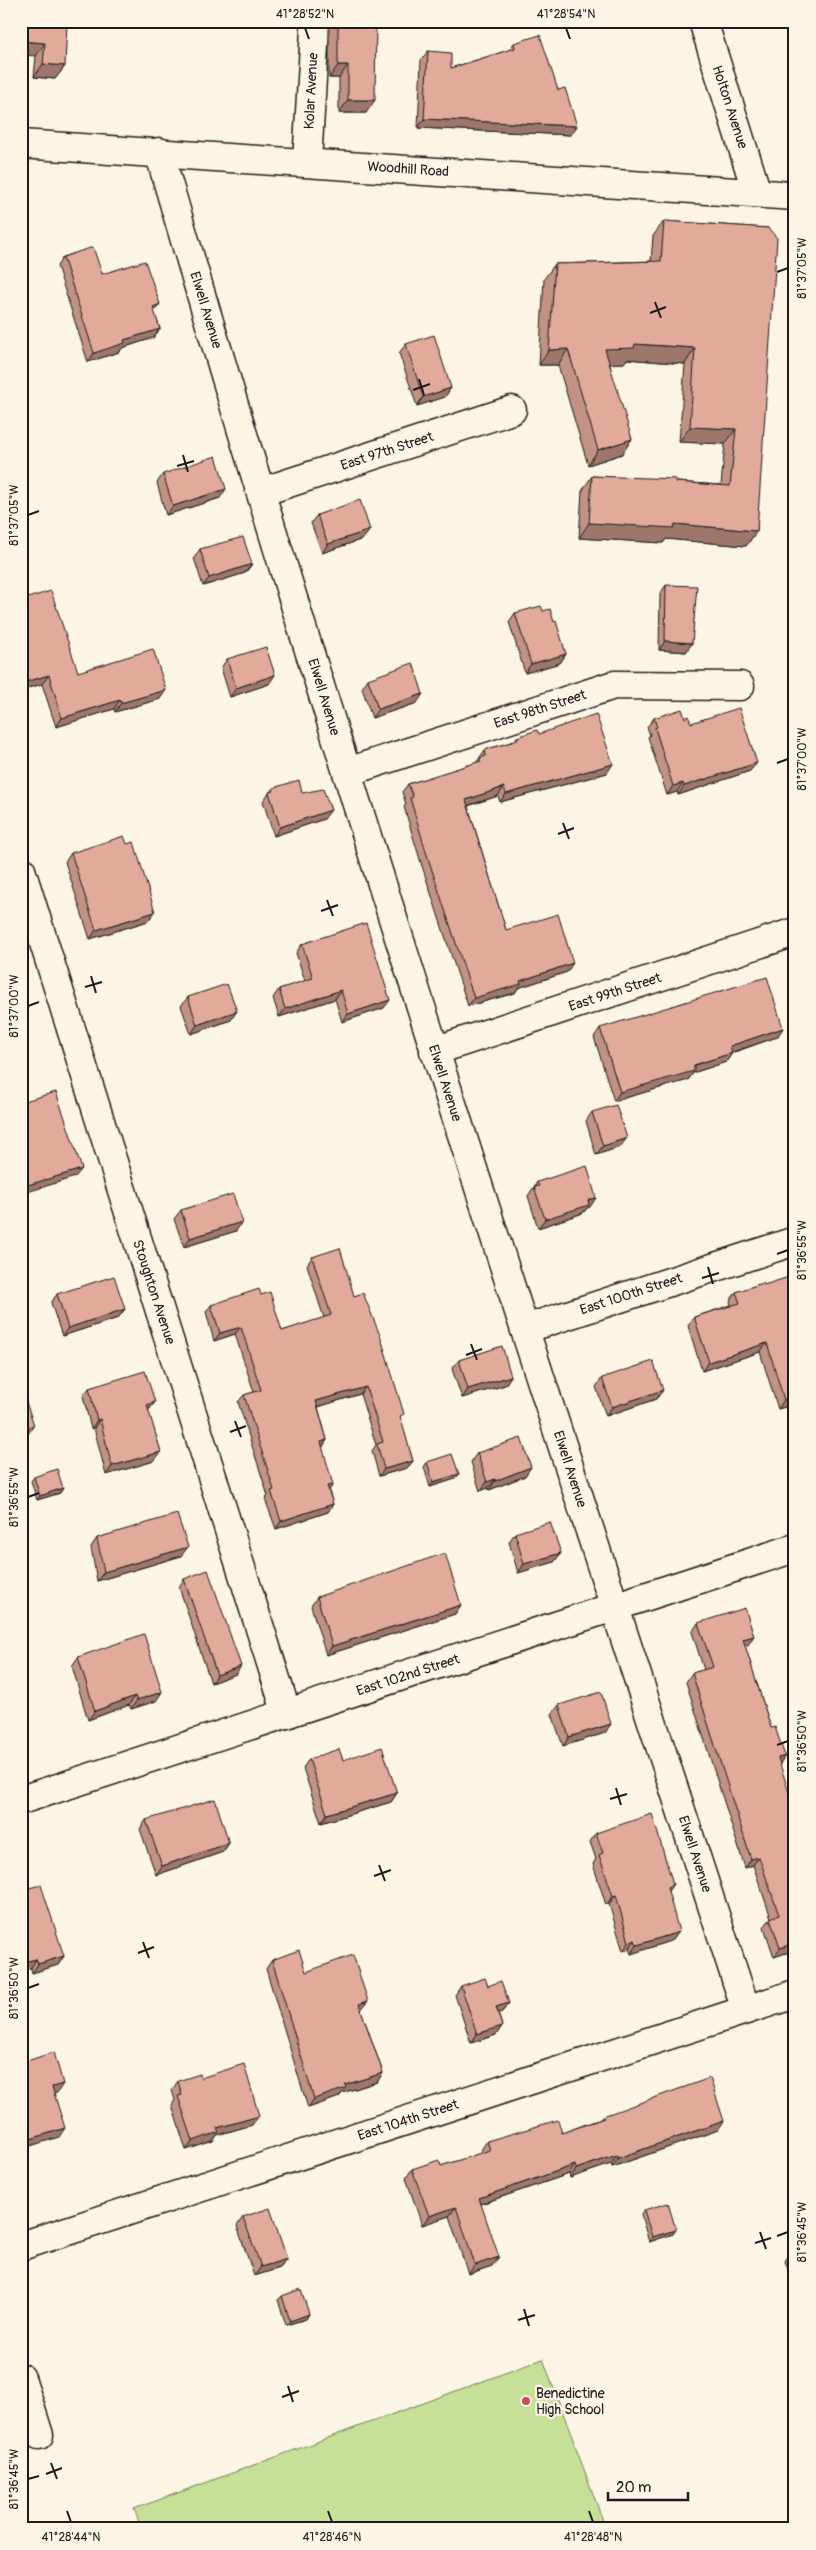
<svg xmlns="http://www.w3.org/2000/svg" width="816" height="2550" font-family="Pangolin,sans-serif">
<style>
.green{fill:#c6e197;stroke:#717e5a}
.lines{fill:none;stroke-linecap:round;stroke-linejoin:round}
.street-casing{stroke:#1c1c1c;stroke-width:31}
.secondary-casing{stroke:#1c1c1c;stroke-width:31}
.street{stroke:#fcf5e5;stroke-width:28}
.secondary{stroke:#fcf5e5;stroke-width:28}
.wall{fill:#c29284;stroke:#1c1c1c}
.shaded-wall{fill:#9e776c;stroke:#1c1c1c}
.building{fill:#e2aa9a;stroke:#1c1c1c}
.ticks{fill:none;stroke:#1c1c1c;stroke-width:2}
.poi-dot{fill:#d1495b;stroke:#fcf5e5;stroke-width:2}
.labels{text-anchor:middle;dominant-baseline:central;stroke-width:4.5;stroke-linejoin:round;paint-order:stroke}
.street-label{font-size:14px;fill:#1c1c1c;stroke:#fcf5e5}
.poi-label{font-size:14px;fill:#1c1c1c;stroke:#fcf5e5;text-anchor:start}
.neatline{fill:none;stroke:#1c1c1c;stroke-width:2}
.ticks-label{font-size:12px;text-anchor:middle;fill:#1c1c1c}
</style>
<rect width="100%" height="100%" fill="#fcf5e5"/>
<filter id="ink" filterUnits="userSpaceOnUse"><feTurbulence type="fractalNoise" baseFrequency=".02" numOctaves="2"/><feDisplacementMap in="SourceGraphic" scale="10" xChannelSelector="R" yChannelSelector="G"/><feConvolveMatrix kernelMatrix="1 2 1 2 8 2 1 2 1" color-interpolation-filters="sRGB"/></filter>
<g filter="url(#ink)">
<path class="green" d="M543 2359 606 2529H142L134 2509Z"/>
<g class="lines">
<defs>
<g id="street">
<path d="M703 21 757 193"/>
<path d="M159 152C341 776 545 1392 746 2010"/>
<path d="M307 162 315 29 313 21"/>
<path d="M261 492 512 410"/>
<path d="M347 772 614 685 740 686"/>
<path d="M21 870 287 1714"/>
<path d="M434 1051 795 932"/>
<path d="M525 1329 795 1241"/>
<path d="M21 1800 795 1548"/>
<path d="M21 2246 795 1994"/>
<path d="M21 2378 39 2435"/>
</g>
<path id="secondary" d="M21 144 795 196"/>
</defs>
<use href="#street" class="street-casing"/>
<use href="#secondary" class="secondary-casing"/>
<use href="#street" class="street"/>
<use href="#secondary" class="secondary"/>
</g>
<g class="wall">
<path d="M49 21 65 66 55 79 34 77 36 56Z"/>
<path d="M329 21H376L366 113H339V78H329Z"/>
<path d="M514 43 558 90 571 135 418 128 421 60 428 51 451 68 509 50Z"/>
<path d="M664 221 768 228 757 531 746 546 666 539 663 543 579 538 582 491 592 476 721 485 725 444 679 442 685 364 627 359 624 363H610L622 454 588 465 558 365H539L544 279 555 264 651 261 653 236Z"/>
<path d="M63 257 102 274 154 312 160 329 153 338 122 348 119 352 88 362 57 266Z"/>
<path d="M406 344 445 397 417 406 399 353Z"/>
<path d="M163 474 220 498 166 515 157 483Z"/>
<path d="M317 515 363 539 322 553 311 523Z"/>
<path d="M200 549 252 564 245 573 203 586 194 558Z"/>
<path d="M666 585 692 643 686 652 659 650 660 594Z"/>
<path d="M21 600 78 672 160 699 115 712 114 709 56 727 42 684 21 690Z"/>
<path d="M543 611 554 622 566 654 560 663 525 673 509 622 515 613Z"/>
<path d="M227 659 269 684 230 697 221 668Z"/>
<path d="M368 679 417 703 372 718 362 688Z"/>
<path d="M654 718H685L750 771 678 795 677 792 667 795 648 737 650 735 647 727Z"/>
<path d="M539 734 607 773 500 802 498 796 468 806 506 930 567 972 518 988 515 993 468 1006 422 866 404 807 406 804 402 792 408 784 476 763 485 750 514 741 517 737Z"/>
<path d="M273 788 302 793 324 819 274 836 263 801Z"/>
<path d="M71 853 148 921 90 939 65 862Z"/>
<path d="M302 944 384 1008 342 1022 335 999 279 1017 273 998 279 989 305 981 296 953Z"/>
<path d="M188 997 231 1020 191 1034 181 1006Z"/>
<path d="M600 1028H783L777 1037 732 1053 726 1062 693 1073 688 1080 614 1101 594 1037Z"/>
<path d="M592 1112 620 1147 596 1155 586 1121Z"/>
<path d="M537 1182 590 1207 587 1208 583 1213 538 1228 528 1196Z"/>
<path d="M181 1210 236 1231 184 1247 174 1219Z"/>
<path d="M312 1257 354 1296 400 1419 413 1461 407 1468 379 1476 372 1451 376 1445 360 1394 318 1407 327 1440 322 1448 329 1491 333 1504 328 1512 276 1529 265 1499 268 1496 238 1402 244 1395 254 1392 235 1334 214 1341 206 1312 211 1305 261 1295 282 1331 324 1318 307 1265Z"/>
<path d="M763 1283 795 1404 778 1409 760 1352 702 1371 688 1326 694 1317 731 1305 730 1301 736 1292Z"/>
<path d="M57 1294 125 1309 118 1318 62 1336 51 1303Z"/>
<path d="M459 1360 511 1376 505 1385 462 1398 452 1369Z"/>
<path d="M602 1378 663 1390 656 1399 606 1416 596 1387Z"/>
<path d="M89 1388 155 1402 148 1411 161 1452 154 1461 106 1475 94 1428 91 1429 83 1396Z"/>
<path d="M477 1453 525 1476 489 1490 488 1488 480 1491 471 1462Z"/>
<path d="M427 1462 459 1474 455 1479 430 1487 424 1467Z"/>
<path d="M34 1477 63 1488 60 1493 37 1500 31 1481Z"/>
<path d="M515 1533 561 1553 554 1562 518 1573 509 1542Z"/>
<path d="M97 1538 181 1556 97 1581 91 1547Z"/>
<path d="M184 1579 236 1674 211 1683 179 1587Z"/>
<path d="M317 1597 461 1605 455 1614 326 1655 311 1606Z"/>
<path d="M698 1623 748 1645 745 1646 771 1728 785 1756 780 1763 795 1950 774 1957 764 1927 771 1918 753 1865 745 1868 686 1682 692 1673 704 1670 692 1632Z"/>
<path d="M78 1657 156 1701 131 1709 129 1705 88 1720 72 1666Z"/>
<path d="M559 1705 605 1733 563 1746 552 1714Z"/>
<path d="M309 1759 343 1760 397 1793 391 1802 321 1823 303 1768Z"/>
<path d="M146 1820 229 1843 223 1852 156 1875 140 1829Z"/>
<path d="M596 1833 668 1892 673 1940 631 1954 629 1949 623 1951 609 1904 606 1905 593 1864 596 1859 590 1842Z"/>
<path d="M21 1890 64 1956 58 1965 32 1973 31 1968 21 1970Z"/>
<path d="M272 1960 306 1972 361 2010 383 2073 377 2082 342 2093 339 2097 308 2108 266 1969Z"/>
<path d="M461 1986H488L509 2003 502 2012 498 2013 502 2026 496 2035 471 2043 455 1995Z"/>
<path d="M201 2078 252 2125 217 2135 213 2141 186 2150 172 2105 175 2100 172 2090 178 2081Z"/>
<path d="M603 2116 718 2130 612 2167 611 2164 570 2178 569 2174 481 2204 492 2266 468 2274 449 2216 422 2225 406 2178 412 2169 441 2166 482 2153 481 2150 487 2141 562 2133 600 2119Z"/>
<path d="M644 2210 673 2234 649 2242 641 2215Z"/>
<path d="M243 2217 287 2259 280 2268 254 2276 237 2226Z"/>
<path d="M795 2251V2284L793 2285 785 2261 791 2252Z"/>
<path d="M282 2296 309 2314 306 2319 286 2325 278 2300Z"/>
</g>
<g class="shaded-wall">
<path d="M21 41 45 43 36 56 21 55Z"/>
<path d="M43 64 65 66 55 79 34 77Z"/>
<path d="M338 65H348L339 78H329Z"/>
<path d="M348 100H375L366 113H339Z"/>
<path d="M424 119 577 126 571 135 418 128Z"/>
<path d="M160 304 153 313V307Z"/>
<path d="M160 329 153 338 122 348 119 352 88 362 94 353 124 340Z"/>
<path d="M635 344 695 348 685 364 627 359 624 363 595 364 605 349Z"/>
<path d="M568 349 558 365H539L549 350Z"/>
<path d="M451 388 445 397 417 406 423 397Z"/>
<path d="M690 427 736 429 725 444 679 442Z"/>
<path d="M632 439 622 454 588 465 598 450Z"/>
<path d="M226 489 220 498 166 515 173 506Z"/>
<path d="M589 523 675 524 757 531 746 546 666 539 663 543 579 538Z"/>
<path d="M370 530 363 539 322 553 328 544Z"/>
<path d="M252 564 245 573 203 586 209 578Z"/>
<path d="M665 641 692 643 686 652 659 650Z"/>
<path d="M566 654 560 663 525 673 531 664Z"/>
<path d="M49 675 42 684 21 690V687L25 682Z"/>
<path d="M275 675 269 684 230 697 236 688Z"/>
<path d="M166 690 160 699 115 712 121 703Z"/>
<path d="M423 694 417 703 372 718 378 709Z"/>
<path d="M120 700 114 709 56 727 62 718Z"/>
<path d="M757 763 750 771 678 795 684 786Z"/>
<path d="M613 764 607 773 500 802 506 794Z"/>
<path d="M683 783 677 792 667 795 673 786Z"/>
<path d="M504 787 498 796 460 808 466 800Z"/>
<path d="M331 810 324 819 274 836 280 827Z"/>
<path d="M155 912 148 921 90 939 96 930Z"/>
<path d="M573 963 567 972 518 988 515 993 468 1006 474 998 520 981Z"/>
<path d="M341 990 335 999 279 1017 285 1009Z"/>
<path d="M390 1000 384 1008 342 1022 348 1014Z"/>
<path d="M28 1010 22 1019H21V1012Z"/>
<path d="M237 1011 231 1020 191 1034 197 1025Z"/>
<path d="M783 1028 777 1037 724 1055 730 1046Z"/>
<path d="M732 1053 726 1062 693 1073 688 1080 614 1101 620 1092 694 1065Z"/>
<path d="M627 1138 620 1147 596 1155 603 1146Z"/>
<path d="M82 1169 75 1177 21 1194V1187Z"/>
<path d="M596 1198 590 1207 587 1208 583 1213 538 1228 545 1219 588 1200Z"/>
<path d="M242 1222 236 1231 184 1247 190 1238Z"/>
<path d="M125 1309 118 1318 62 1336 68 1328Z"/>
<path d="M241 1327 235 1334 214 1341 220 1333Z"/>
<path d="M767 1343 760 1352 702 1371 709 1362Z"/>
<path d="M511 1376 505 1385 462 1398 468 1389Z"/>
<path d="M366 1387 360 1394 311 1409 316 1401Z"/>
<path d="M663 1390 656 1399 606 1416 612 1407Z"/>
<path d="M795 1397V1404L778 1409 784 1400Z"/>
<path d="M155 1402 148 1411 147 1405Z"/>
<path d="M100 1419 94 1428 91 1429 97 1420Z"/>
<path d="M34 1425 28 1434 21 1436V1429Z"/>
<path d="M327 1440 322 1448 321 1442Z"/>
<path d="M161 1452 154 1461 106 1475 112 1466Z"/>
<path d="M413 1461 407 1468 379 1476 384 1469Z"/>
<path d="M531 1467 525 1476 489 1490 495 1481Z"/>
<path d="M459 1474 455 1479 430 1487 433 1482Z"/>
<path d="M495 1479 488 1488 480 1491 487 1482Z"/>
<path d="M333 1485 328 1492 327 1486Z"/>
<path d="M63 1488 60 1493 37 1500 40 1496Z"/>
<path d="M333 1504 328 1512 276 1529 281 1521Z"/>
<path d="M188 1547 181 1556 97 1581 104 1572Z"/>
<path d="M561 1553 554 1562 518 1573 524 1564Z"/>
<path d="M461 1605 455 1614 326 1655 332 1646Z"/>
<path d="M754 1636 748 1645 737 1648 743 1639Z"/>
<path d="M241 1666 236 1674 211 1683 217 1675Z"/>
<path d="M162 1692 156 1701 131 1709 137 1700Z"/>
<path d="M135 1696 129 1705 88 1720 95 1711Z"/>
<path d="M611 1724 605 1733 563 1746 569 1737Z"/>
<path d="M785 1756 779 1765 778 1758Z"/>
<path d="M397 1793 391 1802 321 1823 327 1814Z"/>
<path d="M229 1843 223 1852 156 1875 162 1866Z"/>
<path d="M759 1857 753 1865 745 1868 751 1859Z"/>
<path d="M673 1884 667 1893V1887Z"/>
<path d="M616 1895 609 1904 606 1905 613 1896Z"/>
<path d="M679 1932 673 1940 631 1954 637 1945Z"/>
<path d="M635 1940 629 1949 623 1951 629 1942Z"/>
<path d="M795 1943V1950L774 1957 780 1948Z"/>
<path d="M64 1956 58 1965 32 1973 38 1964Z"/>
<path d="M36 1959 31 1968 21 1970V1963Z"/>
<path d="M368 2001 361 2010 359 2004Z"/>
<path d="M509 2003 502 2012 489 2016 496 2007Z"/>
<path d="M502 2026 496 2035 471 2043 477 2034Z"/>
<path d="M383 2073 377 2082 342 2093 339 2097 308 2108 314 2099 345 2085Z"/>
<path d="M63 2084 57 2093 46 2096 52 2087Z"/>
<path d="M259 2116 252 2125 217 2135 213 2141 186 2150 193 2141 217 2128Z"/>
<path d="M724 2121 718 2130 612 2167 618 2158Z"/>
<path d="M65 2128 59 2137 21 2149V2142Z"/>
<path d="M617 2155 611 2164 570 2178 576 2169Z"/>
<path d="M575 2165 569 2174 472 2207 479 2198Z"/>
<path d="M456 2207 449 2216 422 2225 429 2216Z"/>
<path d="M676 2230 673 2234 649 2242 652 2237Z"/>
<path d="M499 2257 492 2266 468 2274 475 2265Z"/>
<path d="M287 2259 280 2268 254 2276 261 2267Z"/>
<path d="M309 2314 306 2319 286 2325 290 2321Z"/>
</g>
<g class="building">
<path d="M21 21H49L67 23 65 66 43 64 45 43 21 41Z"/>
<path d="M338 21H376L375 100H348V65H338Z"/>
<path d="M540 35 558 90 565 88 577 126 424 119 428 51 451 53V68L515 48 514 43Z"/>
<path d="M664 221 768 228 777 238 757 531 675 524 674 528 589 523 592 476 676 479V482L730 486 736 429 690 427 695 348 635 344 634 348 605 349 632 439 598 450 568 349 549 350 555 264 661 261Z"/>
<path d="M93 247 102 274 145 261 160 304 153 307 160 329 124 340 125 343 94 353 63 257Z"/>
<path d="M434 335 451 388 423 397 406 344Z"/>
<path d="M216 456 226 489 173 506 163 474Z"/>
<path d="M360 500 370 530 328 544 317 515Z"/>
<path d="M243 537 252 564 209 578 200 549Z"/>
<path d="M666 585 697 586 692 643 665 641Z"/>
<path d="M51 591 78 672 153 649 166 690 121 703 120 700 62 718 49 675 25 682 21 670V600Z"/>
<path d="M541 606 543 611 550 609 554 622 556 621 566 654 531 664 515 613Z"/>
<path d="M266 647 275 675 236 688 227 659Z"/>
<path d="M413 663 423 694 378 709 368 679Z"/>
<path d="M739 708 757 763 684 786 683 783 673 786 655 728 657 727 654 718 682 709 685 718 688 716 691 723Z"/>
<path d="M596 714 613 764 506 794 504 787 466 800 506 930 558 914 573 963 520 981 521 984 474 998 428 858 410 798 413 797 408 784 481 761 480 758 486 756 485 750 518 740 517 737 537 730 539 734Z"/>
<path d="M299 780 302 793 323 789 331 810 280 827 269 792 274 791 273 788Z"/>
<path d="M124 836 127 844 134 842 155 912 96 930 71 853Z"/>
<path d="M366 923 390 1000 348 1014 341 990 285 1009 279 989 313 978 302 944Z"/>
<path d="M767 977 783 1028 730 1046 732 1053 694 1065V1071L620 1092 600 1028Z"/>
<path d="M227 984 237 1011 197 1025 188 997Z"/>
<path d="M21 985 28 1010 21 1012Z"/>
<path d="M56 1092 82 1169 21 1187V1102Z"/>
<path d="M616 1105 627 1138 603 1146 592 1112Z"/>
<path d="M587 1166 596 1198 588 1200 589 1205 545 1219 534 1187 539 1186 537 1182Z"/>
<path d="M233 1194 242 1222 190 1238 181 1210Z"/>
<path d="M340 1248 354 1296 363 1293 381 1338 404 1414 400 1416 413 1461 384 1469 377 1444 383 1442 366 1387 316 1401 327 1440 321 1442 333 1485 327 1486 333 1504 281 1521 271 1491 274 1490 244 1395 261 1390 241 1327 220 1333 211 1305 259 1289 261 1295 270 1292 282 1331 331 1315 312 1257Z"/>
<path d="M795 1275V1397L784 1400 767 1343 709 1362 694 1317 740 1303 736 1292 763 1283 764 1285Z"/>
<path d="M114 1276 125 1309 68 1328 57 1294Z"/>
<path d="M502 1346 511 1376 468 1389 459 1360Z"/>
<path d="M653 1361 663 1390 612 1407 602 1378Z"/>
<path d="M145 1371 155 1402 147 1405 161 1452 112 1466 100 1419 97 1420 89 1388Z"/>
<path d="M25 1399 34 1425 21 1429V1401Z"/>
<path d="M521 1438 531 1467 495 1481V1479L487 1482 477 1453Z"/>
<path d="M452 1454 459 1474 433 1482 427 1462Z"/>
<path d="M57 1469 63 1488 40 1496 34 1477Z"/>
<path d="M177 1514 188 1547 104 1572 97 1538Z"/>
<path d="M550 1522 561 1553 524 1564 515 1533Z"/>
<path d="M445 1553 461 1605 332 1646 317 1597Z"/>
<path d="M208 1570 241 1666 217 1675 184 1579Z"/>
<path d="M745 1608 754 1636 743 1639 771 1728 775 1727 785 1756 778 1758 795 1811V1943L780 1948 770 1918 779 1915 759 1857 751 1859 692 1673 713 1667 698 1623Z"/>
<path d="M144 1634 162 1692 137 1700 135 1696 95 1711 78 1657Z"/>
<path d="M601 1692 611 1724 569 1737 559 1705Z"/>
<path d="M382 1747 397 1793 327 1814 309 1759 339 1749 343 1760Z"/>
<path d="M215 1799 229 1843 162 1866 146 1820Z"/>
<path d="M652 1814 673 1884 667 1887 679 1932 637 1945 635 1940 629 1942 616 1895 613 1896 599 1855 603 1853 596 1833Z"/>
<path d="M41 1885 64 1956 38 1964 36 1959 21 1963V1890Z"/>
<path d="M299 1950 306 1972 353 1955 368 2001 359 2004 383 2073 345 2085 346 2088 314 2099 272 1960Z"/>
<path d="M485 1978 488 1986 501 1981 509 2003 496 2007 502 2026 477 2034 461 1986Z"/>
<path d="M54 2052 63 2084 52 2087 65 2128 21 2142V2063Z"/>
<path d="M244 2064 259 2116 217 2128 219 2132 193 2141 178 2096 182 2095 178 2081 200 2074 201 2078Z"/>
<path d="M710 2078 724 2121 618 2158 617 2155 576 2169 575 2165 479 2198 499 2257 475 2265 456 2207 429 2216 412 2169 439 2160 441 2166 490 2150 487 2141 558 2120 562 2133 604 2118 603 2116Z"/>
<path d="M668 2203 676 2230 652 2237 644 2210Z"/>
<path d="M270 2208 287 2259 261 2267 243 2217Z"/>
<path d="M795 2251V2262L791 2252Z"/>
<path d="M301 2289 309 2314 290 2321 282 2296Z"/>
<path d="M21 2517 25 2529H21Z"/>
</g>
</g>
<path class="ticks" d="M305 28 309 39M566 28 570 39M777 272 788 268M655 302 661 318M650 313 666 307M419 379 424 395M413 390 430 384M183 455 188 472M177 466 194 461M28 515 39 511M777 763 788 759M563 823 569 839M558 834 574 828M327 900 333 916M321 911 338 905M91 976 96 993M85 987 102 982M28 1006 39 1002M777 1254 788 1250M708 1267 713 1284M702 1278 719 1273M471 1344 477 1360M466 1355 482 1349M235 1421 241 1437M230 1432 246 1426M28 1497 39 1493M777 1745 788 1741M616 1788 621 1805M610 1799 627 1794M379 1865 385 1881M374 1876 391 1870M143 1942 149 1958M138 1953 154 1947M28 1988 39 1984M760 2232 766 2249M777 2236 788 2232M755 2243 771 2238M524 2309 529 2326M518 2320 535 2315M288 2386 293 2402M282 2397 299 2391M51 2463 57 2479M46 2474 62 2468M28 2479 39 2476M67 2511 71 2522M328 2511 332 2522M589 2511 593 2522"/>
<circle class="poi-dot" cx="526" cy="2401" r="5"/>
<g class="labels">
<g class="street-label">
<text transform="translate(311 91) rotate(-87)">Kolar Avenue</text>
<text transform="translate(730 107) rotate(72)">Holton Avenue</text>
<text transform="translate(408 169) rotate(4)">Woodhill Road</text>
<text transform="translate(206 310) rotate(73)">Elwell Avenue</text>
<text transform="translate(387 451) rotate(-18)">East 97th Street</text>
<text transform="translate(324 697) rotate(73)">Elwell Avenue</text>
<text transform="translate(540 709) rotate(-18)">East 98th Street</text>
<text transform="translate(615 992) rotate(-18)">East 99th Street</text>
<text transform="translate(445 1083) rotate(72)">Elwell Avenue</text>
<text transform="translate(154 1292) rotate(72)">Stoughton Avenue</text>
<text transform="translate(631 1294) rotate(-18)">East 100th Street</text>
<text transform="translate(570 1469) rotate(72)">Elwell Avenue</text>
<text transform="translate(408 1675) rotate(-18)">East 102nd Street</text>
<text transform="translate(695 1854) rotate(72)">Elwell Avenue</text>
<text transform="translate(408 2120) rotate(-18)">East 104th Street</text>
</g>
<g class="poi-label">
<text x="536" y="2393">Benedictine<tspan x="536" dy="16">High School</tspan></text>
</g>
</g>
<rect width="816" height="2550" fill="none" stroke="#fcf5e5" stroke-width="55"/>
<path d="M608 2492v8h80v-8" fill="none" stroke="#1c1c1c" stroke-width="2.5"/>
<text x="616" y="2492" font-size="15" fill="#1c1c1c" stroke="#fcf5e5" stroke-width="4" paint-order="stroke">20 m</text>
<rect x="28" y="28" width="760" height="2494" class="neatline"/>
<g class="ticks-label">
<text x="305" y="18">41°28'52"N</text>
<text x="566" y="18">41°28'54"N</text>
<text transform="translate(802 268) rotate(-90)" y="4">81°37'05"W</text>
<text transform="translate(14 515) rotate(-90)" y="4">81°37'05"W</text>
<text transform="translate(802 759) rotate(-90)" y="4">81°37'00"W</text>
<text transform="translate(14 1006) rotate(-90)" y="4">81°37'00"W</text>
<text transform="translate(802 1250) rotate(-90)" y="4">81°36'55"W</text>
<text transform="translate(14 1497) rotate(-90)" y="4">81°36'55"W</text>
<text transform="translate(802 1741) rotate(-90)" y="4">81°36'50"W</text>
<text transform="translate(14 1988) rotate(-90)" y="4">81°36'50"W</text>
<text transform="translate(802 2232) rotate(-90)" y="4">81°36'45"W</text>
<text transform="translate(14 2479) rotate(-90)" y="4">81°36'45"W</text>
<text x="71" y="2541">41°28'44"N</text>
<text x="332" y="2541">41°28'46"N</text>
<text x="593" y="2541">41°28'48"N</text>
</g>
</svg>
